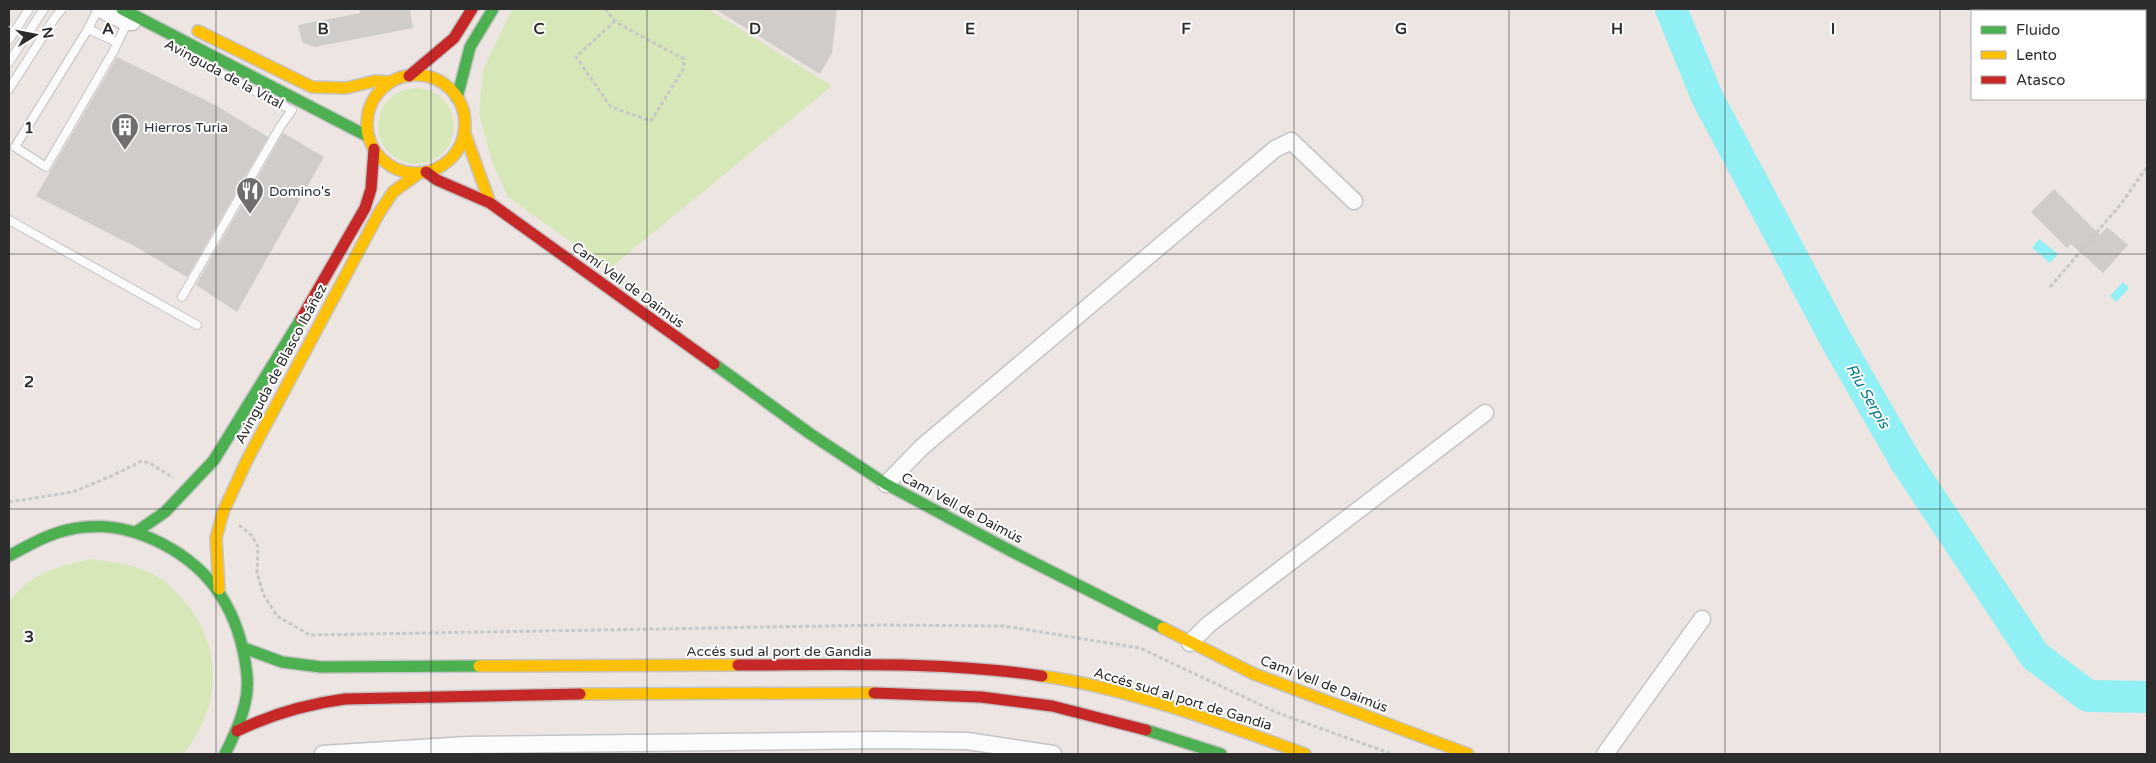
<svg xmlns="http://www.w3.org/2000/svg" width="2156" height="763" font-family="'Varela Round',sans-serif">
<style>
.green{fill:#d7e8b8}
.water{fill:#90f0f4}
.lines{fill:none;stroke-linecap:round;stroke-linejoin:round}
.river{stroke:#90f0f4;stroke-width:32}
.building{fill:#d0ccc9}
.lane-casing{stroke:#c5c3c4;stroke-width:10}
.street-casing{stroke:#c5c3c4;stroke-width:19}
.fast-casing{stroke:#c5c3c4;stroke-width:14}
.slow-casing{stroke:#c5c3c4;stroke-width:14}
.jam-casing{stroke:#c5c3c4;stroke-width:14}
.path{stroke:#c8c8c8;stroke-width:3;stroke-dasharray:4 2.5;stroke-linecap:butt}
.lane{stroke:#fcfbfb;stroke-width:8}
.street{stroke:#fcfbfb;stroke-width:16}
.fast{stroke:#4caf50;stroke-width:11}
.slow{stroke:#ffc107;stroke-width:11}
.jam{stroke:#c62828;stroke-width:11}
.grid{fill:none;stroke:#2d2d2d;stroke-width:1;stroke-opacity:0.55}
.labels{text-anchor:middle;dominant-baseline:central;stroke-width:4;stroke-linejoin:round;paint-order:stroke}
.street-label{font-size:14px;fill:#2d2d2d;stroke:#fff}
.poi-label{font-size:14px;fill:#2d2d2d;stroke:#fff;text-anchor:start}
.water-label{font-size:15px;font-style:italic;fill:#037d8f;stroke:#fff}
.grid-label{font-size:16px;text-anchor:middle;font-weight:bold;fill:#2d2d2d;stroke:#fff;stroke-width:4;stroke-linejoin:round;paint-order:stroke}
</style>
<rect width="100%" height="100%" fill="#ece5e2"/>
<g class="green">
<path d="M512 9H708L832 86 609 269 508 197 492 162 479 114 483 70Z"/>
<circle cx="416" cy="126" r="38"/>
<path d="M90 559C117 562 140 565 163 580 168 583 172 589 177 593 215 630 224 686 198 732 193 740 189 748 183 754H12L9 750V602C32 573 55 567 90 559Z"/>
</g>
<g class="water">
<path d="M2039 239 2058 254 2050 263 2032 248Z"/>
<path d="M2123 282 2129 288 2116 302 2110 296Z"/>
</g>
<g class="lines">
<path class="river" d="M1671 9 1707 97 1836 340 1906 462 2035 656 2088 696 2147 697"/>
</g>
<g class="building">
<path d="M359 9H410L413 28 314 47 302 42 298 25 360 13Z"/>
<path d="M715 9H837L832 53 820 74Z"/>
<path d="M117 57 215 105 268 137 187 277 134 246 36 196Z"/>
<path d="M283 133 324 157 237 312 196 285Z"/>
<path d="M2054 189 2100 235 2107 227 2128 245 2103 273 2071 244 2067 248 2031 212Z"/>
</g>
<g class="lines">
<defs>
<g id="lane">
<path d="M98 9 88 29 15 147 46 167 113 52 127 23"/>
<path d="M88 29 117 42"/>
<path d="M9 40 29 9"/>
<path d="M176 50 286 107"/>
<path d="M9 62 44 9"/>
<path d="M9 89 56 16 62 9"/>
<path d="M9 220 197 325"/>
<path d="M182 297 280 127 292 110"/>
</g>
<g id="street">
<path d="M100 9 126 22H132"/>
<path d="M886 484 922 447 1275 149 1291 141 1354 201"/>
<path d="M1190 643 1208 625 1485 413"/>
<path d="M323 754 468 745 882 740 967 741 1053 754"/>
<path d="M1605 754 1702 619"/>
</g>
<g id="fast">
<path d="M122 9 369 137"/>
<path d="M457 98 470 47 493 9"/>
<path d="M714 364 809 433 886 484 1009 550 1163 628"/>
<path d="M136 532 165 512 214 460 301 319"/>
<path d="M9 556C34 542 57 529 86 527 136 522 195 554 221 596 236 619 244 647 247 675 250 702 237 730 225 754"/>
<path d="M244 648 282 662 321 667 479 666"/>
<path d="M1146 730 1221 754"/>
</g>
<g id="slow">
<path d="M198 31 312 87 346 88 375 81 390 82"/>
<circle cx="416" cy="124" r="49"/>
<path d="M464 131 490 203"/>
<path d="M219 589 216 538 223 512 247 460 379 213 393 192 419 173"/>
<path d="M1163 628 1254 674 1468 754"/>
<path d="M479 666 738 665"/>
<path d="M1042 676C1128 688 1223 724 1305 754"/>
<path d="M580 694 874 693"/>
</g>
<g id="jam">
<path d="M409 76 454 38 472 9"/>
<path d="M426 172 437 180 490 203 714 364"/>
<path d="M301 319 365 208 371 189 374 149"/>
<path d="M738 665C839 665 941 661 1042 676"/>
<path d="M874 693 981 697 1052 706 1146 730"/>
<path d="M237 731C272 714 307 704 345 699L580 694"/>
</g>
</defs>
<use href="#lane" class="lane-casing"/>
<use href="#street" class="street-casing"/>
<use href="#fast" class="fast-casing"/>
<use href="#slow" class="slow-casing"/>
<use href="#jam" class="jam-casing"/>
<g class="path">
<path d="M605 9 617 23 684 59V68L651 121 611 107 576 57 615 21"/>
<path d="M2012 11 2013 9"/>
<path d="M2050 287 2121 204 2147 167"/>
<path d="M9 502 73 492 109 477 142 461 150 463 173 478"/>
<path d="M239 525 251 535 258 546 257 572 263 594 277 616 310 635 884 625 1004 626 1140 648 1278 713 1392 754"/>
</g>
<use href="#lane" class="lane"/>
<use href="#street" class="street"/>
<use href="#fast" class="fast"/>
<use href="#slow" class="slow"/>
<use href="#jam" class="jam"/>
</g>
<path class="grid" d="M216 9V754M431 9V754M647 9V754M862 9V754M1078 9V754M1294 9V754M1509 9V754M1725 9V754M1940 9V754M9 254H2147M9 509H2147"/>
<defs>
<symbol id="building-pin" viewBox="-11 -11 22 30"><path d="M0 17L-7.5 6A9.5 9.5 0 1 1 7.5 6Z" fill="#706d6c" stroke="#fff"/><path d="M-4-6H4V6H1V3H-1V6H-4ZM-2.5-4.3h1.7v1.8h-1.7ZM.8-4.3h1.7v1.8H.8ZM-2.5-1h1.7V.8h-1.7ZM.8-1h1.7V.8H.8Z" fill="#fff"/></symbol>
<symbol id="restaurant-pin" viewBox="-11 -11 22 30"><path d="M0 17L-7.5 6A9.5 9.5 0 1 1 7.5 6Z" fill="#706d6c" stroke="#fff"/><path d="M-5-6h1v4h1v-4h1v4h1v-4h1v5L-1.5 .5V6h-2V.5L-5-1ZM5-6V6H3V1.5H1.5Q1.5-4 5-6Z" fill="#fff"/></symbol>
</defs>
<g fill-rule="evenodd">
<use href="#building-pin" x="109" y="111" width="32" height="43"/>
<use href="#restaurant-pin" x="234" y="175" width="32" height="43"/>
</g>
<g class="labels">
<g class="street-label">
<text transform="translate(224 74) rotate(28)">Avinguda de la Vital</text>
<text transform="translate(628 285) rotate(36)">Camí Vell de Daimús</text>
<text transform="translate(281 364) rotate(-62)">Avinguda de Blasco Ibáñez</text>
<text transform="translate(962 508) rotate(28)">Camí Vell de Daimús</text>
<text x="779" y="651">Accés sud al port de Gandia</text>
<text transform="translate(1324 684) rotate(21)">Camí Vell de Daimús</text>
<text transform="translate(1183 699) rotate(17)">Accés sud al port de Gandia</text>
</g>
<g class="poi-label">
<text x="144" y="127">Hierros Turia</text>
<text x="269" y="191">Domino's</text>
</g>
<g class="water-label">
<text transform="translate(1868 396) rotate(60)">Riu Serpis</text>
</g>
</g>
<g class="grid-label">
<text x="108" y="34">A</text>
<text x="323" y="34">B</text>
<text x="539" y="34">C</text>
<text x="755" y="34">D</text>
<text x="970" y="34">E</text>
<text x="1186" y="34">F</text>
<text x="1401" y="34">G</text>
<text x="1617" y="34">H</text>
<text x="1833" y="34">I</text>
<text x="29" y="133">1</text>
<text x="29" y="387">2</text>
<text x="29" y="642">3</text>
</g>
<rect width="2156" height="763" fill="none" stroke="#2d2d2d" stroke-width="20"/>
<rect x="1971" y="10" width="175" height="90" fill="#ffffff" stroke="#ababab"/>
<rect x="1981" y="26" width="25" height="8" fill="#4caf50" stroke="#ababab"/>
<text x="2016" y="35" font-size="15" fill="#2d2d2d">Fluido</text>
<rect x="1981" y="51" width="25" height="8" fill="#ffc107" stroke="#ababab"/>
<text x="2016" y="60" font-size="15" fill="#2d2d2d">Lento</text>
<rect x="1981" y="76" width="25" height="8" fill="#c62828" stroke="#ababab"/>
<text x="2016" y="85" font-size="15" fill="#2d2d2d">Atasco</text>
<g transform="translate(35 35) rotate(80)" stroke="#ffffff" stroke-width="4" paint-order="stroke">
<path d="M0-4L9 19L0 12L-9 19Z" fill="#2d2d2d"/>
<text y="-8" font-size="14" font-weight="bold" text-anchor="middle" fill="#2d2d2d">N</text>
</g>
</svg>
